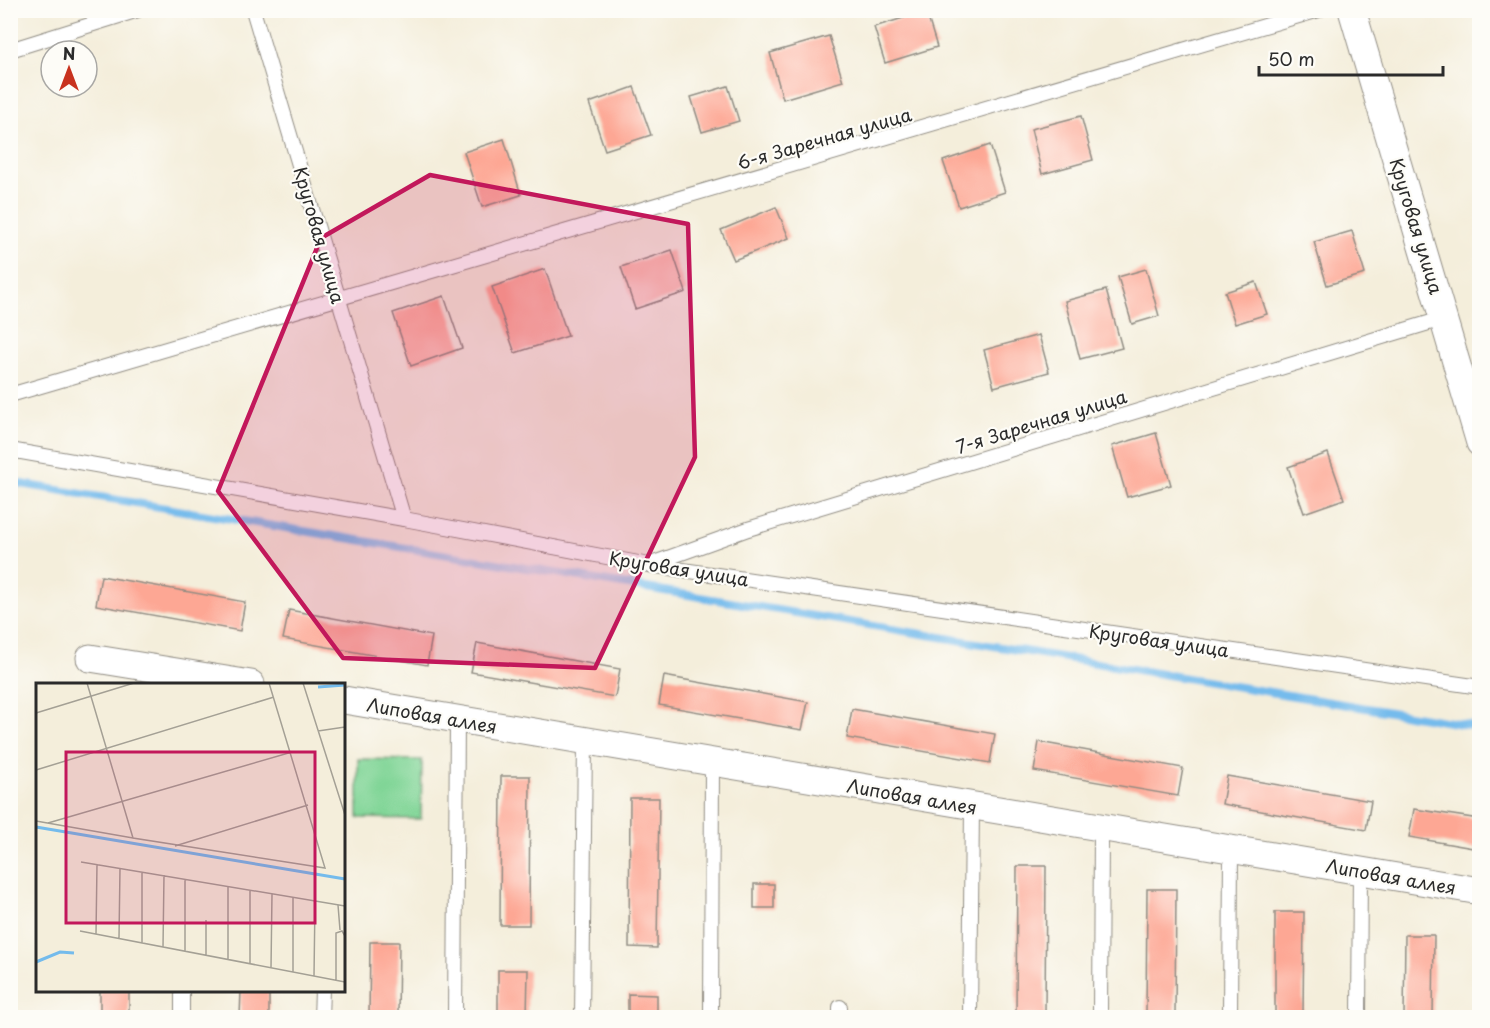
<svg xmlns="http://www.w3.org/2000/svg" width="1490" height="1028" font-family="'Playpen Sans',sans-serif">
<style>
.green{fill:#81d597;stroke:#568061;stroke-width:1.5}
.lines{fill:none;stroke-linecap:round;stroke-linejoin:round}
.stream{stroke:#74bbec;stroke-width:8}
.building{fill:#fda794}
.service-casing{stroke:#908c83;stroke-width:16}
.minor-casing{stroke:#908c83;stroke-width:29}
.service{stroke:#fff;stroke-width:14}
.minor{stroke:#fff;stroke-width:27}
.marked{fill:#c2185b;fill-opacity:0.2;stroke:#c2185b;stroke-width:4.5;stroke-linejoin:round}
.labels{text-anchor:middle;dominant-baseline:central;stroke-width:4.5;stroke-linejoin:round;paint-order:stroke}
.street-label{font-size:18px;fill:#2b2b2b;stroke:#fdfcf7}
.inset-river{fill:none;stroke:#74bbec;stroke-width:3}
.inset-road{fill:none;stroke:#a4a095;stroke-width:1.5}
.view{fill:#c2185b;fill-opacity:0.15;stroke:#c2185b;stroke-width:3}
.inset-edge{fill:none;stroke:#2b2b2b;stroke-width:3}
</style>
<rect width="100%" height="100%" fill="#fdfcf7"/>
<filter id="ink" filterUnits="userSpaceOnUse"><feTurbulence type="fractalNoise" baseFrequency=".0167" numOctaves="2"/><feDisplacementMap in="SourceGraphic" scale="12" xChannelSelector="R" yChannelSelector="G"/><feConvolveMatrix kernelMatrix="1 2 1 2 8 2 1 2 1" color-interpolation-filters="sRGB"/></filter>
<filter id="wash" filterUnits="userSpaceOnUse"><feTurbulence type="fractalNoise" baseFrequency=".008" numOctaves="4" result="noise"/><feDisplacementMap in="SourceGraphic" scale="24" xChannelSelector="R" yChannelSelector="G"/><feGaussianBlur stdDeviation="1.35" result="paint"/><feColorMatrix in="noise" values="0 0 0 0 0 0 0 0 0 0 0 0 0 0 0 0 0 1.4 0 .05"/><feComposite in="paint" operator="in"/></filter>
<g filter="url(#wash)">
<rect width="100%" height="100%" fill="#f4eedb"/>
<path class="green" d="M358 759 422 760 421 819 358 818Z"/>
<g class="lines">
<path class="stream" d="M10 482 1480 727"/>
</g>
<g id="blocks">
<g class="building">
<path d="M926 11 937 47 885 63 874 27Z"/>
<path d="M829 36 843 81 783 99 770 53Z"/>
<path d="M728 86 739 121 702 132 691 97Z"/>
<path d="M634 87 651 135 605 150 589 103Z"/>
<path d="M1081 116 1093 160 1042 174 1031 129Z"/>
<path d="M504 139 521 195 482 207 464 152Z"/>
<path d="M990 145 1005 192 959 207 943 161Z"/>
<path d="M776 207 789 238 734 260 721 230Z"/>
<path d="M1352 231 1365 274 1327 285 1314 242Z"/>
<path d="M672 250 686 292 635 309 621 267Z"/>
<path d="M545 269 568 336 515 353 492 287Z"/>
<path d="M1146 269 1159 316 1132 324 1118 277Z"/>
<path d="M1256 282 1267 314 1235 324 1225 292Z"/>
<path d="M1106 290 1122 348 1080 359 1065 301Z"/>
<path d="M444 296 462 348 411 366 393 313Z"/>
<path d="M1039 335 1049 372 994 387 984 350Z"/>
<path d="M1156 433 1171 485 1127 497 1112 446Z"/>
<path d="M1328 453 1344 499 1304 513 1288 467Z"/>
<path d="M101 576 245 602 240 631 96 605Z"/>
<path d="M289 610 432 636 427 665 283 639Z"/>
<path d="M477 643 620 669 615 697 471 672Z"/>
<path d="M664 676 808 702 802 730 659 705Z"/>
<path d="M852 709 995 734 990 763 847 738Z"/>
<path d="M1039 742 1183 768 1178 796 1034 771Z"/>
<path d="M501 776H530L529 925H500Z"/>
<path d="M1227 776 1371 801 1366 830 1222 804Z"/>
<path d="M630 798H659L657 948 629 947Z"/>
<path d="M1414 809 1479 819V849L1409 837Z"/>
<path d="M1017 866H1046L1045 1016 1016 1015Z"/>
<rect x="754" y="884" width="20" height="24"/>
<path d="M1147 889H1176L1175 1017H1146Z"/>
<path d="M1275 912H1304L1303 1017H1275Z"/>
<path d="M1405 935H1434L1433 1017H1404Z"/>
<path d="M370 942H399L398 1017H369Z"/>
<path d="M498 970H528L527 1017H498Z"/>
<rect x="100" y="990" width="29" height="27"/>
<path d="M241 990H269V1017H240Z"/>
<path d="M628 994 657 995V1017H628Z"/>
</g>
</g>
</g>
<g filter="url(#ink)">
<use href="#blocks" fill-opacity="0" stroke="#908c83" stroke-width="1.5"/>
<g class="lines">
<defs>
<g id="service">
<path d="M253 10 404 519 649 565 1480 687"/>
<path d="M10 50 138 10"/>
<path d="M10 395 1319 10"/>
<path d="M10 450 404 519"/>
<path d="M651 564 748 529 1445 318"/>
<path d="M182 1018V990"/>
<path d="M321 1018 322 990"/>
<path d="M455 1018 457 719"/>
<path d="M582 1018 585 741"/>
<path d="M711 1018 712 762"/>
<path d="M840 1018V1007"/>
<path d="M970 1018 972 806"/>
<path d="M1100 1018 1101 827"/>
<path d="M1230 1018 1231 849"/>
<path d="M1359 1018 1360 871"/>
</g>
<g id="minor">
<path d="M1352 10 1480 443"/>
<path d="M90 658 251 684"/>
<path d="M344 700 1480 891"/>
</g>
</defs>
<use href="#service" class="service-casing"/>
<use href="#minor" class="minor-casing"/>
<use href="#service" class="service"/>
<use href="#minor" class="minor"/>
</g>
</g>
<path class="marked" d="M430 175 688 224 695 457 595 668 343 658 218 491 321 238Z"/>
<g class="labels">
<g class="street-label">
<text transform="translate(824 138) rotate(-16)">6-я Заречная улица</text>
<text transform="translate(1417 226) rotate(73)">Круговая улица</text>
<text transform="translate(320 235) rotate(74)">Круговая улица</text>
<text transform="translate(1041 421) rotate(-17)">7-я Заречная улица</text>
<text transform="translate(679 568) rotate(9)">Круговая улица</text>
<text transform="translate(1159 640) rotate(8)">Круговая улица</text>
<text transform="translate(432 715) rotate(10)">Липовая аллея</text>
<text transform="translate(912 796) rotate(10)">Липовая аллея</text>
<text transform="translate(1391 876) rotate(10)">Липовая аллея</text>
</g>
</g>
<g transform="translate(36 683)">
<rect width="309" height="309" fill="#f4eedb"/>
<path class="inset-river" d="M282 4 309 2M0 144 309 196M0 279 24 269 38 270"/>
<path class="inset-road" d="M51 0 97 155 289 185 233 0M267 0 309 132M0 30 98 0M282 48 309 44M0 87 238 14M0 138 97 155M12 140 256 69M139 163 272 122M45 179 309 223M302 222 304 247M44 248 309 299M60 251 61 181M83 255 84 185M106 260V189M127 264 128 192M149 268V196M170 272V237M192 276V203M214 281V207M235 285 236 211M257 289V214M278 293 279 218M300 297V250L306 248 309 253"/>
<path class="view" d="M30 69H279V240H30Z"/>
<rect width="309" height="309" class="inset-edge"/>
</g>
<rect width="1490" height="1028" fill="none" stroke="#fdfcf7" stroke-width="36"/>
<g transform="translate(69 69)"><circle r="28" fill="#fdfcf7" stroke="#a9a8a5" stroke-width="1.5"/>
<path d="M0-4.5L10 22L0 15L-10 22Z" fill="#c8321e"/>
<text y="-9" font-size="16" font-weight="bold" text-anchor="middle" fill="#2b2b2b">N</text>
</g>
<path d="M1259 66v9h184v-9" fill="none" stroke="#2b2b2b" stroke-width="3"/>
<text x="1268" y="66" font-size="18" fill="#2b2b2b" stroke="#fdfcf7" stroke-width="4.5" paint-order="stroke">50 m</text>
</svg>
